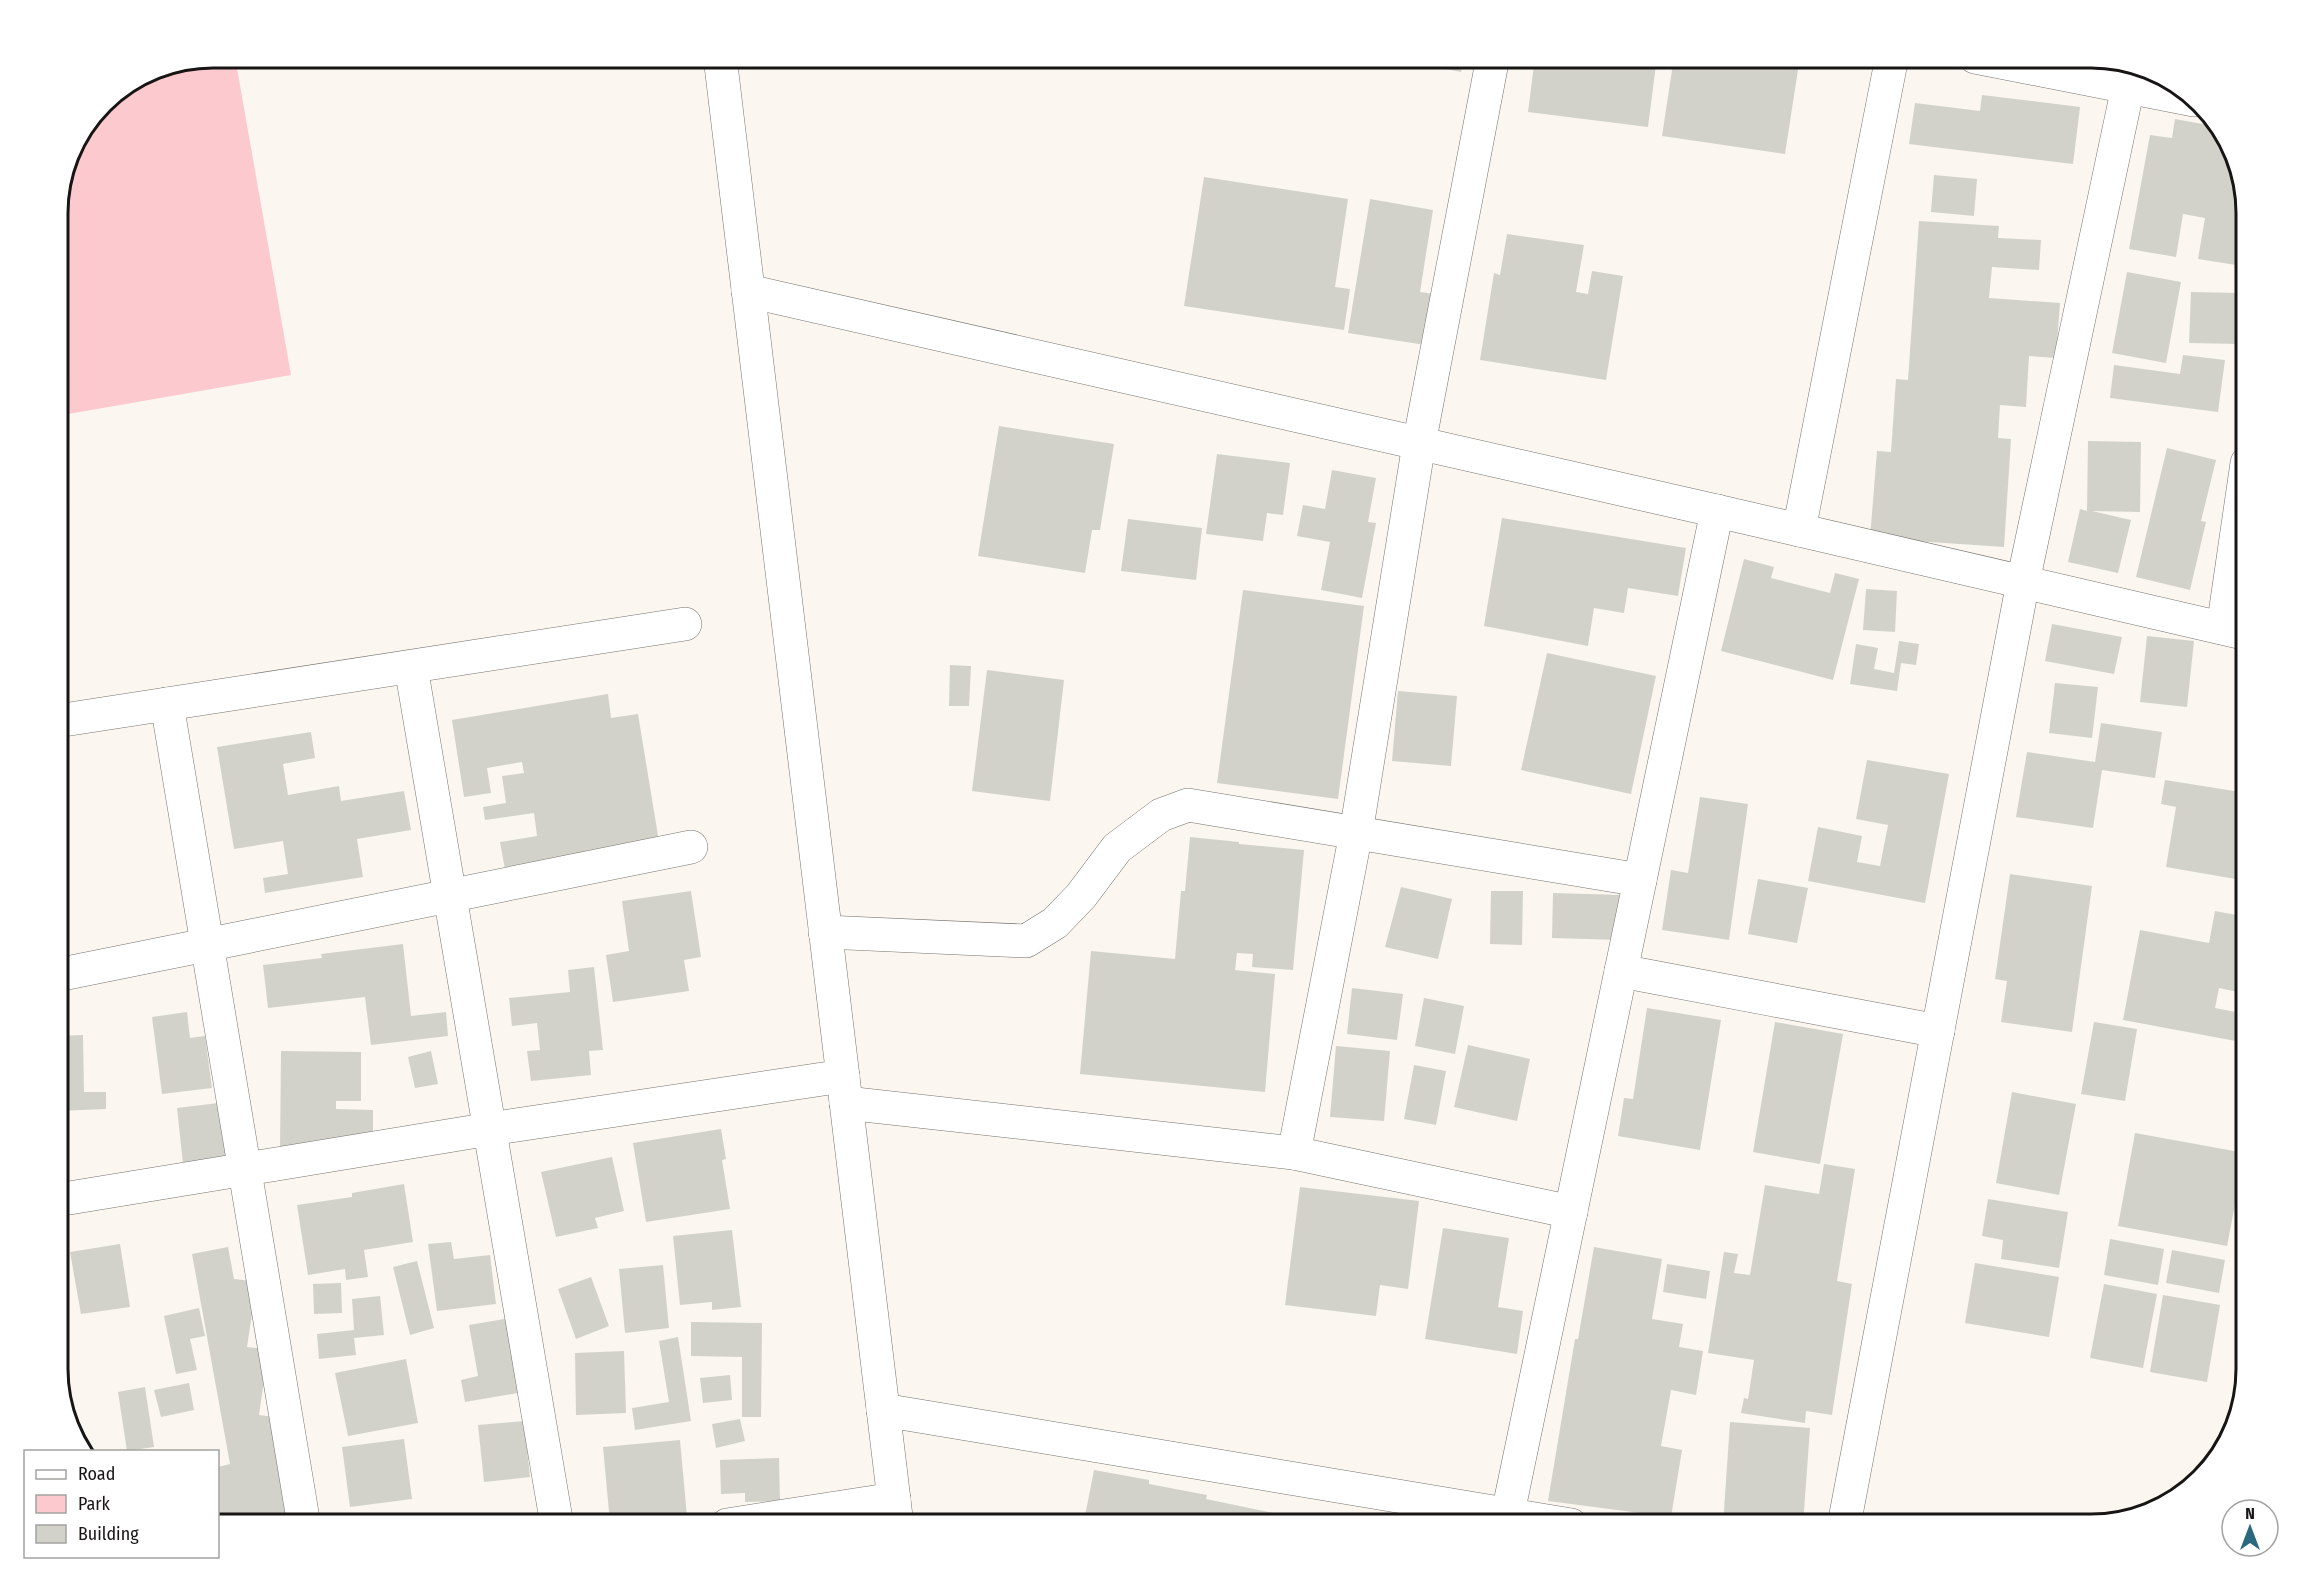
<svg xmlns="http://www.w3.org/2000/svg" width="2304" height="1582" font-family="'Fira Sans Condensed',sans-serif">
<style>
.green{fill:#fcc9ce}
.building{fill:#d2d2cb}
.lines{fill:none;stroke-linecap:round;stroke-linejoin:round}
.minor-casing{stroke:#77736e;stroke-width:34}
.minor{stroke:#fff;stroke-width:33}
.rim{fill:none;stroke:#181614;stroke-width:3}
</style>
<rect width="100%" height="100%" fill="#fbf6f0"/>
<path class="green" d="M212 57H235L291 375 57 416V202L69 152 103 102 153 69Z"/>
<g class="building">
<path d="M1400 57H1464L1461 72 1399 60Z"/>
<path d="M1554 57H1657L1648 127 1528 112 1534 65 1553 67Z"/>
<path d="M1674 57H1800L1785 154 1662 136Z"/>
<path d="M1982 95 2080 107 2073 164 1909 144 1915 103 1980 111Z"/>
<path d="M2175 119 2219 127 2226 135 2247 212V249L2240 248 2236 265 2198 259 2205 218 2183 214 2176 257 2129 249 2150 135 2172 138Z"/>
<path d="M1934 175 1977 179 1974 216 1931 212Z"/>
<path d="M1204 177 1348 199 1335 287 1350 289 1344 330 1184 306Z"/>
<path d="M1370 199 1433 210 1420 292 1434 294 1425 345 1348 333Z"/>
<path d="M1919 221 1999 226 1998 238 2041 240 2039 270 1992 267 1989 298 2060 303 2056 358 2029 356 2026 407 2000 405 1998 438 2011 439 2004 547 1870 538 1877 451 1891 452 1896 379 1908 380Z"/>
<path d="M1507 234 1584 245 1576 292 1588 294 1592 271 1623 276 1606 380 1480 360 1494 273 1500 275Z"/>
<path d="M2127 272 2181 282 2166 363 2112 353Z"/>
<path d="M2191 292 2240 293 2238 344 2189 343Z"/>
<path d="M2183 355 2225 360 2218 412 2110 398 2114 365 2180 374Z"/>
<path d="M999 426 1114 444 1100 530H1092L1085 573 978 556Z"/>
<path d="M2088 441 2141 442 2140 512 2092 511 2131 520 2118 573 2068 562 2080 509 2087 511Z"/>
<path d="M2167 448 2216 460 2201 521 2206 522 2190 590 2136 577Z"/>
<path d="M1217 454 1290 463 1283 515 1267 513 1263 541 1206 534Z"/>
<path d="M1332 470 1376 478 1368 522 1376 523 1362 598 1321 590 1330 542 1297 536 1303 505 1325 509Z"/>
<path d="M1502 518 1686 548 1678 596 1628 588 1624 613 1594 608 1588 646 1484 626Z"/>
<path d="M1128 519 1202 528 1196 580 1121 571Z"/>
<path d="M1744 559 1774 567 1771 578 1830 593 1835 573 1859 579 1833 680 1721 651Z"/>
<path d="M1866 589 1897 591 1895 632 1863 630Z"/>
<path d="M1243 590 1364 606 1338 799 1217 783Z"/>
<path d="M2052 624 2122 637 2114 674 2045 661Z"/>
<path d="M2147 636 2194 641 2187 707 2140 702Z"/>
<path d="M1899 641 1919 644 1916 665 1901 663 1897 691 1850 684 1856 644 1878 648 1874 669 1894 673Z"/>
<path d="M1547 653 1656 676 1631 794 1521 770Z"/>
<path d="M950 665 971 666 969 706H949Z"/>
<path d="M987 670 1064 680 1050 801 972 791Z"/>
<path d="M2055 683 2098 687 2092 738 2049 733Z"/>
<path d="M1398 691 1457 696 1451 766 1392 761Z"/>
<path d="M608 694 611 718 638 714 663 866 509 891 500 842 537 836 534 813 485 820 483 807 506 803 502 776 524 773 522 762 487 768 491 793 464 797 452 720Z"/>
<path d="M2101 723 2162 732 2155 778 2102 770 2093 828 2016 817 2027 752 2095 762Z"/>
<path d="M311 732 315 758 283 764 288 795 339 786 341 801 404 791 411 830 357 839 363 877 265 893 263 878 288 874 283 841 234 849 217 747Z"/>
<path d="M1867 760 1949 774 1925 903 1808 881 1818 827 1862 836 1857 862 1880 866 1888 825 1856 819Z"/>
<path d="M2165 780 2247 793V881L2166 867 2176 807 2161 804Z"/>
<path d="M1700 797 1748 804 1729 940 1662 930 1671 870 1688 873Z"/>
<path d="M1190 837 1239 842V844L1304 850 1293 970 1252 967 1253 954 1237 953 1235 970 1275 974 1265 1092 1080 1074 1091 951 1175 959 1181 891H1185Z"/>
<path d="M2010 874 2092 886 2072 1032 2001 1022 2007 981 1995 979Z"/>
<path d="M1758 879 1808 888 1797 943 1748 934Z"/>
<path d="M1401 887 1452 899 1438 959 1385 947Z"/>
<path d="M691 891 701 957 684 960 689 991 613 1002 606 955 629 951 622 901Z"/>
<path d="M1491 891H1523L1522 945 1490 944Z"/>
<path d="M1553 893 1621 895 1620 940 1552 938Z"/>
<path d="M2215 911 2247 917V994L2219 988 2215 1008 2246 1014 2241 1042 2123 1020 2140 930 2209 943Z"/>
<path d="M403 944 411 1016 446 1012 448 1036 371 1045 365 997 268 1008 263 965 322 958 321 954Z"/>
<path d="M67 945 70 965 57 967V946Z"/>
<path d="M594 967 603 1050 589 1051 591 1075 531 1081 527 1051 540 1050 537 1023 512 1026 509 998 570 992 568 970Z"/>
<path d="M1352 988 1403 994 1397 1040 1347 1034Z"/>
<path d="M1424 998 1464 1006 1455 1054 1415 1046Z"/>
<path d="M1647 1008 1721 1020 1700 1150 1618 1136 1624 1098 1633 1099Z"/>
<path d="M187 1012 190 1038 205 1036 212 1088 162 1094 152 1017Z"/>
<path d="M1775 1022 1843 1034 1820 1164 1753 1152Z"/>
<path d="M2094 1022 2137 1029 2125 1101 2081 1094Z"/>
<path d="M83 1035 84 1092H106V1109L57 1111V1036Z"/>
<path d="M1468 1045 1530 1059 1517 1121 1454 1107Z"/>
<path d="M1336 1046 1390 1051 1384 1121 1330 1117Z"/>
<path d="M281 1051 361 1052V1101H336V1109L373 1110V1152L280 1151Z"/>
<path d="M431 1051 438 1084 415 1088 408 1057Z"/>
<path d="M1414 1065 1446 1071 1436 1125 1404 1119Z"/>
<path d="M2012 1092 2076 1104 2059 1195 1996 1183Z"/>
<path d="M235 1101 243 1166 184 1173 177 1108Z"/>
<path d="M721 1129 726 1159 722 1160 730 1209 646 1222 633 1143Z"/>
<path d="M2135 1133 2245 1153 2227 1246 2118 1226Z"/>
<path d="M612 1157 624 1211 595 1218 598 1228 556 1237 541 1172Z"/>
<path d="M1824 1164 1855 1169 1837 1281 1852 1284 1832 1415 1806 1411 1805 1423 1741 1413 1744 1398 1748 1399 1754 1360 1708 1353 1724 1252 1738 1254 1734 1273 1750 1275 1765 1185 1819 1194Z"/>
<path d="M404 1184 413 1242 364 1250 368 1277 346 1280 345 1269 308 1275 297 1205 352 1197V1193Z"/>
<path d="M1300 1187 1419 1201 1408 1289 1380 1285 1376 1316 1285 1305Z"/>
<path d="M1988 1199 2068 1212 2059 1268 2001 1259 2003 1240 1982 1236Z"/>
<path d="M1443 1228 1509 1238 1498 1307 1523 1311 1517 1354 1425 1339Z"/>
<path d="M732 1230 741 1307 712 1310V1302L680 1305 673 1236Z"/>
<path d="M2110 1239 2164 1249 2158 1285 2104 1275Z"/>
<path d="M451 1242 454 1259 490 1255 496 1304 437 1311 428 1244Z"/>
<path d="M120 1244 130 1307 81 1314 70 1252Z"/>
<path d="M228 1247 234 1279 253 1281 255 1294 247 1347 265 1349 267 1359 259 1415 283 1418 300 1511 267 1517 268 1525H218V1467L230 1464 192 1254Z"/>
<path d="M1594 1247 1662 1259 1652 1319 1683 1324 1679 1347 1703 1351 1696 1395 1671 1390 1661 1446 1682 1450 1671 1517 1548 1501 1575 1339H1578Z"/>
<path d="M2172 1250 2225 1260 2219 1293 2166 1283Z"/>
<path d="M417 1261 434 1328 410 1335 393 1267Z"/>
<path d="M1975 1263 2059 1277 2049 1337 1965 1323Z"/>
<path d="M1667 1264 1710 1271 1706 1299 1663 1292Z"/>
<path d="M663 1265 669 1328 625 1333 619 1269Z"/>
<path d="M591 1277 609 1326 576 1339 558 1289Z"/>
<path d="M341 1283 342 1313 314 1314 313 1284Z"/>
<path d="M2104 1284 2157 1294 2143 1368 2090 1358Z"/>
<path d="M2163 1295 2220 1305 2207 1382 2150 1372Z"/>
<path d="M380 1296 384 1335 354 1338 356 1355 319 1359 317 1334 354 1330 352 1299Z"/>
<path d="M199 1308 205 1336 190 1339 197 1370 176 1374 164 1316Z"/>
<path d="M522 1316 535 1390 465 1402 461 1380 478 1376 469 1325Z"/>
<path d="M691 1322 762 1323 761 1417H742V1357L691 1356Z"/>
<path d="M678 1337 691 1421 635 1430 632 1408 669 1402 659 1341Z"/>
<path d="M624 1351 626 1413 576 1415 575 1353Z"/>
<path d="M406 1359 418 1423 348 1436 335 1373Z"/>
<path d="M730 1375 732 1400 703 1403 700 1378Z"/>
<path d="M189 1383 194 1410 161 1417 154 1390Z"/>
<path d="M145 1387 154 1447 127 1451 118 1392Z"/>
<path d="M740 1419 745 1441 716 1448 712 1424Z"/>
<path d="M524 1421 530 1477 484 1482 478 1425Z"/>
<path d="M1730 1422 1810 1428 1803 1525H1723Z"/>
<path d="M404 1439 412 1499 350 1507 342 1447Z"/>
<path d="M680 1440 687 1516 610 1523 603 1447Z"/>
<path d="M779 1458 780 1501 745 1502V1493L721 1494 720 1460Z"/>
<path d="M1094 1470 1149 1480V1484L1207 1495 1206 1499 1331 1525H1079L1081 1515 1085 1516Z"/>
</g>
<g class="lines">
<defs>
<g id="minor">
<path d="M720 57 897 1525"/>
<path d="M1975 57 2194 100"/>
<path d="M748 291 1717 511 2247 634"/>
<path d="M1799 530 1892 57"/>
<path d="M2223 628 2247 463"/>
<path d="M411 667 557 1525"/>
<path d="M167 704 304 1525"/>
<path d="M57 721 685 624"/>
<path d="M825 932 1026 941 1055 923 1081 896 1117 848 1161 815 1188 805 1640 880"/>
<path d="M1621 971 1938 1031"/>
<path d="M57 975 691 847"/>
<path d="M846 1103 1294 1153 1571 1212"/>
<path d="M1294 1153 1356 833 1419 444 1493 57"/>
<path d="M57 1200 490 1129 843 1076"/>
<path d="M883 1410 1571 1525"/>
<path d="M1508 1513 1717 511"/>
<path d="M727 1525 894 1499"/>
<path d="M1844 1525 2023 582 2128 87"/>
</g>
</defs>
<use href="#minor" class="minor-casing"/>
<use href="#minor" class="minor"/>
</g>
<path d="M0 0H2304V1582H0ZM213 68H2091A145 145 0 0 1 2236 213V1369A145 145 0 0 1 2091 1514H213A145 145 0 0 1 68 1369V213A145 145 0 0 1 213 68Z" fill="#fff" fill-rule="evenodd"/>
<path class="rim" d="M213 68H2091A145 145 0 0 1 2236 213V1369A145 145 0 0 1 2091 1514H213A145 145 0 0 1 68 1369V213A145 145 0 0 1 213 68Z"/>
<rect x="24" y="1450" width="195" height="108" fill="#ffffff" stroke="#a3a2a1" stroke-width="1.5"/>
<rect x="36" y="1470" width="30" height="9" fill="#ffffff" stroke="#a3a2a1" stroke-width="1.5"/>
<text x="78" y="1480" font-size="18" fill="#181614">Road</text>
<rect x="36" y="1495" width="30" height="18" fill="#fcc9ce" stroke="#a3a2a1" stroke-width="1.5"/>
<text x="78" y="1510" font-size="18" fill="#181614">Park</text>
<rect x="36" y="1525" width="30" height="18" fill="#d2d2cb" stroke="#a3a2a1" stroke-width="1.5"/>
<text x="78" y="1540" font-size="18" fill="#181614">Building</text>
<g transform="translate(2250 1528)"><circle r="28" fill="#ffffff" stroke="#a3a2a1" stroke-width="1.5"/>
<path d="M0-4.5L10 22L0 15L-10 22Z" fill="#2a687e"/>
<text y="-9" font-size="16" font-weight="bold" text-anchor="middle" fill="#181614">N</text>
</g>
</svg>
